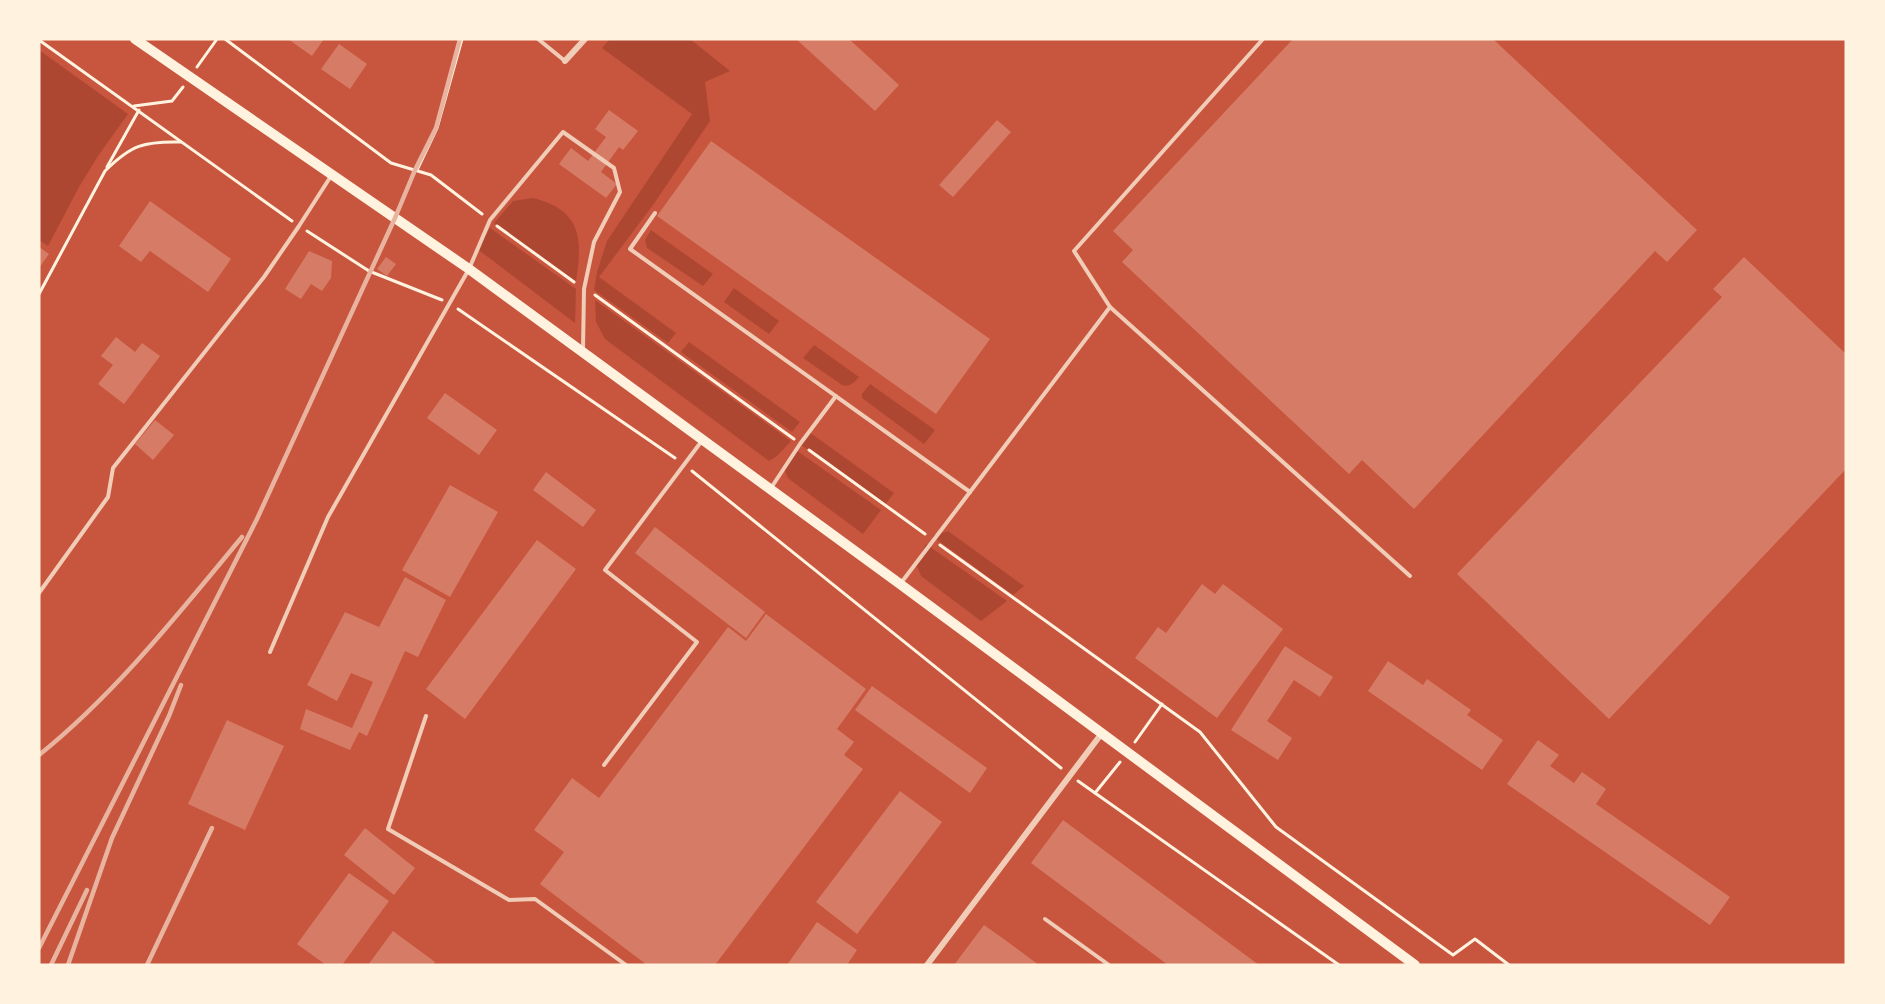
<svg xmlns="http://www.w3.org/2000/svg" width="1885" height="1004" font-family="'Sofia Sans Condensed',sans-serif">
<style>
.green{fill:#ae4732}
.building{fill:#d67c66}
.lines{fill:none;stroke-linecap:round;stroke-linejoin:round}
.path{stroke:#fff3e0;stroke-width:3}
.service{stroke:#f1ccb7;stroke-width:4}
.minor{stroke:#f1ccb7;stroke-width:6}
.secondary{stroke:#fff3e0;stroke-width:10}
.rail{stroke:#e9b49f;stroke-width:4.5}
</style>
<rect width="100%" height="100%" fill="#c8553d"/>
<g class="green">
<path d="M610 39H690L730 71 705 82 710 121 653 205 599 277 676 333 668 343 594 290 597 272 607 241 692 114 602 48Z"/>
<path d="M39 50 128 114 98 156 79 187 48 246 39 240Z"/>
<path d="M533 198C581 210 583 238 576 281L494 223 513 201Z"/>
<path d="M490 228 576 289 575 323 480 251 479 246Z"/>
<path d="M651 230 713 274 703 286 647 248 645 240Z"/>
<path d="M734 288 779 321 769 334 724 302Z"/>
<path d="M595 300 791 441 777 456 769 461 605 339 596 322Z"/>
<path d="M689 342 800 422 792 432 681 352Z"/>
<path d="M814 345 859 377C854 383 850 387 842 385L803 358Z"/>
<path d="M870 384 935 430 924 444 862 398V394Z"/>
<path d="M809 432 894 493 885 505 800 444Z"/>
<path d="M796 450 881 510 863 534 789 479C780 467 789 461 796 450Z"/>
<path d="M948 531 1024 586 1013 595 932 536Z"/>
<path d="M926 544 1007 601 981 621 921 576 916 564Z"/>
</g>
<g class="building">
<path d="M288 39H324L312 56Z"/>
<path d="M796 39H849L899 85 875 111Z"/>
<path d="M1293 39H1493L1697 230 1667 262 1655 251 1414 509 1362 460 1349 474 1122 262 1133 250 1113 231Z"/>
<path d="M339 44 367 64 350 89 321 69Z"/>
<path d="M609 110 638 131 623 150 619 147 601 172 617 184 606 198 559 164 571 148 588 161 606 137 595 129Z"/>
<path d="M997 120 1011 132 953 197 939 185Z"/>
<path d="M711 141 990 339 936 414 657 216Z"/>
<path d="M150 201 231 259 208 292 150 251 141 262 119 246Z"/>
<path d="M39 247 49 254 39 268Z"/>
<path d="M309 251 332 261 331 278 322 291 311 284 301 299 285 289Z"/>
<path d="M386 257 396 264 387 276 377 269Z"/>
<path d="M1744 257 1846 354V469L1609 719 1457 574 1722 297 1713 289Z"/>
<path d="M116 337 135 352 142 343 160 356 124 404 98 384 113 365 101 356Z"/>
<path d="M445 393 497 430 479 455 427 418Z"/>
<path d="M155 420 174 435 153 460 135 444Z"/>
<path d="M546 472 596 510 583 527 533 490Z"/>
<path d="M450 485 498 512 450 597 402 570Z"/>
<path d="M655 527 765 612 746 638 635 553Z"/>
<path d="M537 540 576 569 465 719 426 689Z"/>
<path d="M405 577 446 600 418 657 405 651 367 736 359 732 350 750 300 729 306 709 352 728 373 682 351 673 337 701 307 685 345 612 379 627Z"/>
<path d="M1202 584 1215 594 1223 584 1283 629 1217 718 1135 658 1158 627 1166 633Z"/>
<path d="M766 614 866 689 837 729 854 742 844 755 863 769 715 965H647L540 884 564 852 534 830 572 778 599 798 728 627 746 641Z"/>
<path d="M1285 646 1333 677 1320 697 1294 680 1267 721 1292 738 1278 760 1231 730Z"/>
<path d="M1388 661 1423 685 1427 679 1471 710 1467 715 1503 740 1482 770 1368 691Z"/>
<path d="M872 686 987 768 970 793 855 710Z"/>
<path d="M227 720 284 746 245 830 188 804Z"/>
<path d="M1538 740 1559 755 1550 766 1574 783 1582 772 1606 789 1596 804 1730 897 1710 925 1507 784Z"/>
<path d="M900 791 942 822 857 934 816 902Z"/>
<path d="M1063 820 1259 965H1168L1031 863Z"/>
<path d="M365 828 415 868 394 895 344 855Z"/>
<path d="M349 873 389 901 342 965H326L297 944Z"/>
<path d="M817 922 857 950 847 965H787Z"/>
<path d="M984 925 1008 942 1039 965H954Z"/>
<path d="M393 931 435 962 433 965H368Z"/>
</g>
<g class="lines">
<g class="path">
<path d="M225 39 391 163 431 175 482 214"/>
<path d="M39 40 292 221"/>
<path d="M197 67 217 39"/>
<path d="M134 106 172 101 183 87"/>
<path d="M107 167 139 110"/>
<path d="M417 170 437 128 462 39"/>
<path d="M497 226 574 282"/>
<path d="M307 231 369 271 442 300"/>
<path d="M39 294 105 171C131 145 144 141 181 142"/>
<path d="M595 295 794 439"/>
<path d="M458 309 675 458"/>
<path d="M809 450 925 534"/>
<path d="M692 471 1061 768"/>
<path d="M940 545 1200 732 1276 827 1453 955 1475 939 1509 965"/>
<path d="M1135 742 1162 704"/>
<path d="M1078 781 1339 965"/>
<path d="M1095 793 1120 762"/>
</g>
<g class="service">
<path d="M538 39 565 61"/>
<path d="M655 213 630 249 970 492 1110 307 1074 251 1263 39"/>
<path d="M1110 307 1410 576"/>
<path d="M771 488 800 444 836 396"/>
<path d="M901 583 970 492"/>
<path d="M39 593 108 497 113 468 264 277 299 226 331 176"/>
<path d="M270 652 328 517 469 269 490 220 563 132 614 168 620 192 594 242 584 289 583 349"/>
<path d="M426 716 388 829 509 900 535 899 626 965"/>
<path d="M604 765 697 642 605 570 701 442"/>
<path d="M1045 919 1109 965"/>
</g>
<g class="minor">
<path d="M565 61 585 39"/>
<path d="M927 965 1102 733"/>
</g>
<path class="secondary" d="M135 39 469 269 900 584 1415 965"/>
<g class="rail">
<path d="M39 755C116 693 179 613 242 537"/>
<path d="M39 948 257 519 395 218 415 170 436 128 460 39"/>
<path d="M51 965 87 890"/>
<path d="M68 965 112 838 169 716 181 685"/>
<path d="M147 965 212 828"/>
</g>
</g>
<rect width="1885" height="1004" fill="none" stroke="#fff3e0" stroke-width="81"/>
</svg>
